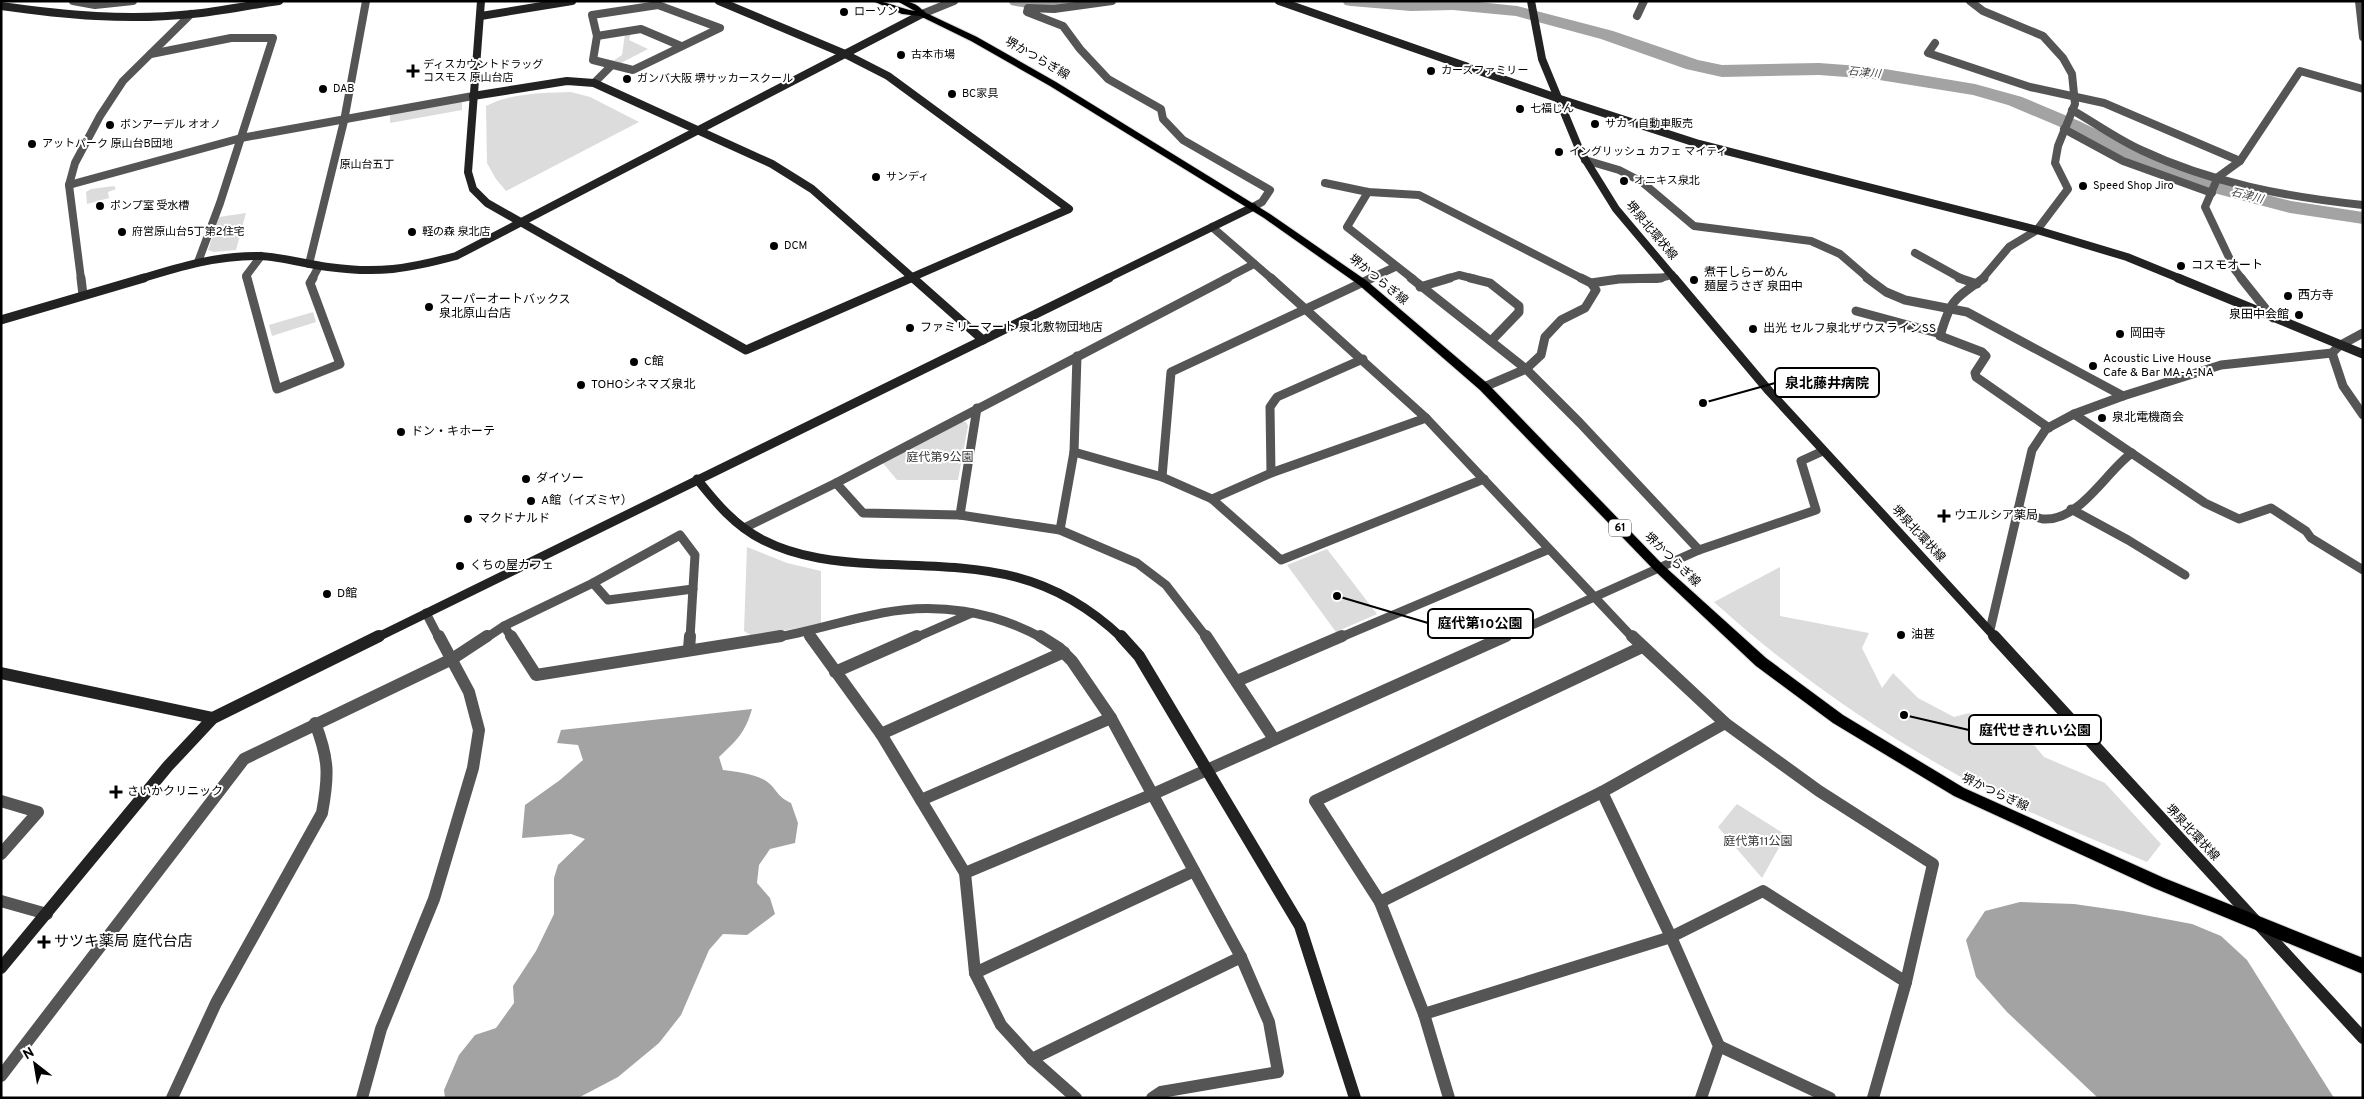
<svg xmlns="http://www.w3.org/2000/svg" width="2364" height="1099" font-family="Overpass,'Noto Sans JP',sans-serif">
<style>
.green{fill:#dcdcdc}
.water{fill:#a3a3a3}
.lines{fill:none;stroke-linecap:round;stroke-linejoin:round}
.river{fill:#a3a3a3;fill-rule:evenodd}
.primary-casing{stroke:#dbdbdb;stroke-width:2}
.street-far2{stroke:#555;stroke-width:8}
.street-far1{stroke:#555;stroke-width:9}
.street{stroke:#555;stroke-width:12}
.secondary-far2{stroke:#222;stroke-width:8}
.secondary-far1{stroke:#222;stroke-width:9}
.secondary{stroke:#222;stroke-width:12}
.primary{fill:#000;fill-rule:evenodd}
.poi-dot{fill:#000;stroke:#fff;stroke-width:2}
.labels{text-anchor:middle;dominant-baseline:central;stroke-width:4;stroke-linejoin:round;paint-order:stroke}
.far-poi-label{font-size:11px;fill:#000;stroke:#fff;text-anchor:start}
.far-water-label{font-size:11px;font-style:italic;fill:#444;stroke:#fff}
.far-neighbourhood-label{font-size:11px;fill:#000;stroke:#fff}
.shield{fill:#fff;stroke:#4c4c4c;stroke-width:1}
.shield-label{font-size:11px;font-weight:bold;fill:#000}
.street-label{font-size:12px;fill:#000;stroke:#fff}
.poi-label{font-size:12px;fill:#000;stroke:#fff;text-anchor:start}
.park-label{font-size:12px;fill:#333;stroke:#fff}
.near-poi-label{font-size:15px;fill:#000;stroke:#fff;text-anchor:start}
.leader{fill:none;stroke:#000;stroke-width:2}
.callout-dot{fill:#000;stroke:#fff;stroke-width:2}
.callout{fill:#fff;stroke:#000;stroke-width:2}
.callout-label{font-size:14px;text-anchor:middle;font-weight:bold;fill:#000}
</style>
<rect width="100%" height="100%" fill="#fff"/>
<g class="green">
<path d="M631 33 629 40 648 49 621 63 613 61 622 55 625 34Z"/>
<path d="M571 92 590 97 639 122 506 191 496 179 487 163 486 106C510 93 544 93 571 92Z"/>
<path d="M458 101 462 102V110L390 123V114Z"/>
<path d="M114 186 116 189 108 192 109 198 87 204 86 192 91 189Z"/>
<path d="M246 213 236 250 214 252 208 250 219 217Z"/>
<path d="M313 312 316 322 272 336 269 325Z"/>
<path d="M961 422H966L968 426 958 480H897L882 462Z"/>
<path d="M747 547 787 563 821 571V624L752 636 744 631Z"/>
<path d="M1327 549 1377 614 1336 632 1287 565Z"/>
<path d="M1780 567V616L1869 633 1862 648 1882 688 1893 673 1918 698 1954 717 1969 713 2035 746 2044 757 2105 783 2161 844 2147 862C2107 845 2067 829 2028 811 1914 757 1808 687 1714 602Z"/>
<path d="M1737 804 1786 835 1762 878 1718 827Z"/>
</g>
<g class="water">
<path d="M752 709C745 733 737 740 719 757L723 770C737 772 760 774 771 785 779 794 779 797 791 803L798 823 795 843 770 849 759 865 757 883 770 898 775 914 747 935 723 934 709 950 681 1015 659 1043 618 1077 578 1098H445L444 1090 459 1055 475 1035 496 1028 514 1003 513 986 536 951 554 914V878L558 865 585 839 571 834 522 838 525 805 560 780 583 760 578 745 557 743 561 730Z"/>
<path d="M2020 902 2074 904 2123 911 2192 924 2221 936 2247 960 2334 1098H2098L2007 1012 1976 977 1966 940 1985 911Z"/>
</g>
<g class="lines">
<g class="river">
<path d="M1008 1H1093L1090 5C1066 11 1036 11 1011 5Z"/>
<path d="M1342 1H1469L1517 6 1613 31 1698 60 1722 65 1819 63 1873 67 1975 84 2022 97 2079 121 2152 156 2224 184 2291 201 2363 212V224L2290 213 2210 192 2138 164 2065 129 2008 105 1973 95 1873 79 1819 75 1722 77 1686 69 1601 39 1516 16 1453 10 1411 11 1351 6 1345 5Z"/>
</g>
<defs>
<path id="primary" d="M873 1C888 1 900 9 915 11L897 1C909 1 917 3 924 12L977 37 1056 82 1270 214 1367 281 1488 384 1663 565 1766 658 1843 715 1964 788 2164 878 2363 958V974L2154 888 1954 796 1833 723 1756 666 1655 571 1480 390 1359 285 1264 218 1050 86 971 41 920 16 902 14Z"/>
</defs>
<use href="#primary" class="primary-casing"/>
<g class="street-far2">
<path d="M73 1 95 5 133 1"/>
<path d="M1112 1 1054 9 1028 8 1027 12 1063 26 1080 49 1108 79 1161 109 1163 119 1183 140 1270 190 1262 202 1253 207"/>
<path d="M1970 1 1983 11 2043 36 2063 58 2072 74 2075 104 2058 146 2055 163 2068 189 2037 230 2009 247 1982 279"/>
<path d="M2359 1 2363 37"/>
<path d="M658 5 720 28 633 70 593 60 597 36 592 15Z"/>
<path d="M922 14 954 1"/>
<path d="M1637 16 1644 1"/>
<path d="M597 36 641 29 681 46"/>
<path d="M1935 43 1928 53 2030 87 2104 103 2240 161"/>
<path d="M151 54 231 38H273L220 203 198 262"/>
<path d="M594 83 612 65"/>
<path d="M2072 110C2095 123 2117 139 2141 150 2211 183 2287 197 2363 205"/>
<path d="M2064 129 2123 161 2212 193"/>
<path d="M1585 160 1619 170 1642 182 1694 226 1811 241 1840 254 1869 279"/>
<path d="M1325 183 1368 192 1419 195 1583 279"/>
<path d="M69 185 241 138 473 96"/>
<path d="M1368 192 1347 227 1413 279"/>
<path d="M1212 227 1272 279"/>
<path d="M1915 253 1962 279"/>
<path d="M309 264 344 121 366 1"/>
<path d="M81 279 69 185 75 163 100 116 123 81 191 14"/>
<path d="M247 279 246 276 261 256"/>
<path d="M312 279 319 266"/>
<path d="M1225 279 1254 264"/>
<path d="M1369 279 1395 267"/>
<path d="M1446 279 1459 275 1475 279"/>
<path d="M1618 279H1657L1672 275"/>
<path d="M2242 279 2235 270 2205 207 2218 177 2240 161 2300 71 2363 89"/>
</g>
<g class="street-far1">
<path d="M81 278 83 295"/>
<path d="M247 278 277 389 340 364 310 283 313 278"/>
<path d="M1271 278 1426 418 1633 638"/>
<path d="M1411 278 1526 369 1580 423 1699 550"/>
<path d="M1470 278 1490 283 1519 306V312L1491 341"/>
<path d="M1867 278 1886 292 1905 300 1967 312 2123 396"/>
<path d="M1959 278 1977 284"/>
<path d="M1984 278C1953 300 1951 299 1940 336L1982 352 1986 356 1975 373 1976 377 2049 428"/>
<path d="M2241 278 2273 318"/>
<path d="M1591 283 1619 279 1661 278"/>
<path d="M1420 287 1450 278"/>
<path d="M1856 311 1941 334"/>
<path d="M2332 353 2343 386 2363 415"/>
<path d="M1484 387 1526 369 1541 355 1545 337 1561 320 1585 308 1596 290 1591 283 1581 278"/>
<path d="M2074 414 2205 503 2239 519 2271 508 2306 531 2311 538 2363 570"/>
<path d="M1074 452 1162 477 1212 499 1281 560 1484 479"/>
<path d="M1271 473 1270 407 1277 397 1363 359"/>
<path d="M1162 477 1171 372 1372 278"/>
<path d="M836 483 863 513 960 515 1060 530 1137 563 1166 585 1207 638"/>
<path d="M1212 499 1271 473 1426 418"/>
<path d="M2018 509C2026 512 2035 518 2043 519 2080 522 2107 470 2132 453"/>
<path d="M2071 509 2128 540 2185 575"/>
<path d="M960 515 977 408"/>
<path d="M744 528 836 483 1228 278"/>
<path d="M1060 530 1074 452 1077 356"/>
<path d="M593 583 608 600 693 589"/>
<path d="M426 613 439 638"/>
<path d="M504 626 512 638"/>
<path d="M1990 630 2032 450 2046 429 2074 414 2123 396 2221 365 2332 353 2339 346 2363 333"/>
<path d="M807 633 810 638"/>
<path d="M486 638 504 626 593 583 680 535 695 555 690 638"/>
<path d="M773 638C810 632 845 620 882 613 936 602 993 611 1042 638"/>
<path d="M915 638 972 613"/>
<path d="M1339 638 1547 550"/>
<path d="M1503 638 1699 550 1816 510 1801 461 1823 451"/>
</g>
<g class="street">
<path d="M511 636 536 675 781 636"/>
<path d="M810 636 881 734 965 873 975 973 1001 1025 1032 1059 1076 1098"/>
<path d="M1040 636 1059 648 1072 661 1111 718 1241 957 1269 1022 1278 1072 1161 1092 1152 1098"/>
<path d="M1206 636 1274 739"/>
<path d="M1632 636 1725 723 1819 791 1933 864 1906 982 1873 1098"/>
<path d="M689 649 690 636"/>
<path d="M835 672 917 636"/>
<path d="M1237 681 1342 636"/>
<path d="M881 734 1064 652"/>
<path d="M1602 792 1671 937 1719 1046 1701 1098"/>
<path d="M921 800 1111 718"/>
<path d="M1 801 38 812 1 854"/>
<path d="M965 873 1151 795 1506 636"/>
<path d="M1 901 47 914"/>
<path d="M1380 902 1602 792 1725 723"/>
<path d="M975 973 1194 871"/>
<path d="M1424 1014 1671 937 1763 891 1906 982"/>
<path d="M1719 1046 1830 1098"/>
<path d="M1032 1059 1241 957"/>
<path d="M1 1076 244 759 452 659 487 636"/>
<path d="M172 1098 216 1003 322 813C329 775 329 759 315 723"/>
<path d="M362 1098 381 1029 434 899 473 768 479 730 469 692 439 636"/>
<path d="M1449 1098 1424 1014 1380 902 1315 801 1642 647"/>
</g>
<g class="secondary-far2">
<path d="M481 1 468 172 473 189 487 203 621 279"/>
<path d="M719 1 845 54 888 76 1069 209 908 279"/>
<path d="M1279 1 1557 98 1699 144 2037 230 2127 257 2181 279"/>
<path d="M1531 1 1542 59 1580 151 1616 209 1675 279"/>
<path d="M1 6C64 15 128 21 192 14 221 11 250 5 279 1"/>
<path d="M481 16 572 1"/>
<path d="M473 96 567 81 594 83 772 164 812 189 914 279"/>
<path d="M140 279C179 267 218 255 260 256 282 257 305 264 328 267 378 274 408 269 456 256L922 14"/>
<path d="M1106 279 1253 207"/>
</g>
<g class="secondary-far1">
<path d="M619 278 746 350 911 278"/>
<path d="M913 278 983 340"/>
<path d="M1674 278 1769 391 1996 638"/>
<path d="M2178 278 2363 354"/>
<path d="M1 320 144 278"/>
<path d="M697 479C716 503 735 526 763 540 798 558 838 562 877 564 976 568 1045 565 1122 638"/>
<path d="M376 638 1109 278"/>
</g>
<g class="secondary">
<path d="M1121 636 1139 656 1300 926 1355 1098"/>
<path d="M1994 636 2363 1038"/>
<path d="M1 673 213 718"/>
<path d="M1 968 168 766 213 718 379 636"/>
</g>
<use href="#primary" class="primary"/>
</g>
<g class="poi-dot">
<circle cx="844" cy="12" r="5"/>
<circle cx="901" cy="55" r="5"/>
<path d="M410.5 63.5h5v5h5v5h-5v5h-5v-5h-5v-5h5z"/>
<circle cx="1431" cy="71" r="5"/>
<circle cx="627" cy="79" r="5"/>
<circle cx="323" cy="89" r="5"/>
<circle cx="952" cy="94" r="5"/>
<circle cx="1520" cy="109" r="5"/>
<circle cx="1595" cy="124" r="5"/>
<circle cx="110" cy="125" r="5"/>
<circle cx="32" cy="144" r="5"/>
<circle cx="1559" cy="152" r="5"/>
<circle cx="876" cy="177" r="5"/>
<circle cx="1624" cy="181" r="5"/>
<circle cx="2083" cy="186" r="5"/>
<circle cx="100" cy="206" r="5"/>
<circle cx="122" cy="232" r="5"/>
<circle cx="412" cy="232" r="5"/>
<circle cx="774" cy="246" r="5"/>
<circle cx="2181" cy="266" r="5"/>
<circle cx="1694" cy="280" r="5"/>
<circle cx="2288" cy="296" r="5"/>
<circle cx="429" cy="307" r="5"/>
<circle cx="2299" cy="315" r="5"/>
<circle cx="910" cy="328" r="5"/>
<circle cx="1753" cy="329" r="5"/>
<circle cx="2120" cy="334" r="5"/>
<circle cx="634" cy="362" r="5"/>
<circle cx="2093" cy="366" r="5"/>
<circle cx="581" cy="385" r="5"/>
<circle cx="2102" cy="418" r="5"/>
<circle cx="401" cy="432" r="5"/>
<circle cx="526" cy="479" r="5"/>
<circle cx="531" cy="501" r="5"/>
<path d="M1941.5 508.5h5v5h5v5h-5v5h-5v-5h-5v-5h5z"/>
<circle cx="468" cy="519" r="5"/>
<circle cx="460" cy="566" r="5"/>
<circle cx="327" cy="594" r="5"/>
<circle cx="1901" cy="635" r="5"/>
<path d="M113.5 784.5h5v5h5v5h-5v5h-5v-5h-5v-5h5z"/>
<path d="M41.5 934.5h5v5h5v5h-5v5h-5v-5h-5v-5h5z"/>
</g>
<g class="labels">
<g class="far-poi-label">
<text x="854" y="12">ローソン</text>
<text x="911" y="55">古本市場</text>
<text x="423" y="65">ディスカウントドラッグ<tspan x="423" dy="13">コスモス 原山台店</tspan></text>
<text x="1441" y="71">カーズファミリー</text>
<text x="637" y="79">ガンバ大阪 堺サッカースクール</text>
<text x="333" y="89">DAB</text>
<text x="962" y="94">BC家具</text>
<text x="1530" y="109">七福じん</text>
<text x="1605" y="124">サカイ自動車販売</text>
<text x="120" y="125">ボンアーデル オオノ</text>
<text x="42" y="144">アットパーク 原山台B団地</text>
<text x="1569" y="152">イングリッシュ カフェ マイティ</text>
<text x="886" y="177">サンディ</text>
<text x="1634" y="181">オニキス泉北</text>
<text x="2093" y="186">Speed Shop Jiro</text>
<text x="110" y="206">ポンプ室 受水槽</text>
<text x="132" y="232">府営原山台5丁第2住宅</text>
<text x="422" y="232">軽の森 泉北店</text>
<text x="784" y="246">DCM</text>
</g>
<g class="far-water-label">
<text transform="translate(1864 73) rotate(6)">石津川</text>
<text transform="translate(2247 196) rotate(14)">石津川</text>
</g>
<g class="far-neighbourhood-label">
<text x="367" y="165">原山台五丁</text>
</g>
<rect class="shield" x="1609" y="519.5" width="22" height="17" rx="4"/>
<g class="shield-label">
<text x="1620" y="528">61</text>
</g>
<g class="street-label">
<text transform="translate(1037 59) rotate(30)">堺かつらぎ線</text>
<text transform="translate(1651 231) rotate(50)">堺泉北環状線</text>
<text transform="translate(1378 280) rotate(39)">堺かつらぎ線</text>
<text transform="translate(1918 534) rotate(47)">堺泉北環状線</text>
<text transform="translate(1672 560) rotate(44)">堺かつらぎ線</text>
<text transform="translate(1995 793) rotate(25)">堺かつらぎ線</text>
<text transform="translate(2192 833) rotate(47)">堺泉北環状線</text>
</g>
<g class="poi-label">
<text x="2191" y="266">コスモオート</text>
<text x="1704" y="273">煮干しらーめん<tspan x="1704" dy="14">麺屋うさぎ 泉田中</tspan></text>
<text x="2298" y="296">西方寺</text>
<text x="439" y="300">スーパーオートバックス<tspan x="439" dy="14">泉北原山台店</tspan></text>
<text x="2289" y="315" text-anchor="end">泉田中会館</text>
<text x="920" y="328">ファミリーマート 泉北敷物団地店</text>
<text x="1763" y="329">出光 セルフ泉北ザウスラインSS</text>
<text x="2130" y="334">岡田寺</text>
<text x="2103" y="359">Acoustic Live House<tspan x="2103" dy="14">Cafe &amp; Bar MA-A-NA</tspan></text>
<text x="644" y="362">C館</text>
<text x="591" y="385">TOHOシネマズ泉北</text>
<text x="2112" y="418">泉北電機商会</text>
<text x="411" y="432">ドン・キホーテ</text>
<text x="536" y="479">ダイソー</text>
<text x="541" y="501">A館（イズミヤ）</text>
<text x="1954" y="516">ウエルシア薬局</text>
<text x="478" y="519">マクドナルド</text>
<text x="470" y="566">くちの屋カフェ</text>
<text x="337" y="594">D館</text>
<text x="1911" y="635">油甚</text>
<text x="127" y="792">さいかクリニック</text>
</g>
<g class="park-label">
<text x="940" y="458">庭代第9公園</text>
<text x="1758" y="842">庭代第11公園</text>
</g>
<g class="near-poi-label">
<text x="54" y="942">サツキ薬局 庭代台店</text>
</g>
</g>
<path class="leader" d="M1703 403L1775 383M1337 596L1428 623M1904 715L1969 730"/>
<g class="callout-dot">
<circle cx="1703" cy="403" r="5"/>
<circle cx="1337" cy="596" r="5"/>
<circle cx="1904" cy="715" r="5"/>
</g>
<g class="callout">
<rect x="1775" y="368" width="104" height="29" rx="5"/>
<rect x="1428" y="609" width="105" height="29" rx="5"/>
<rect x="1969" y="715" width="132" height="29" rx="5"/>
</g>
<g class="callout-label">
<text x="1827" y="388">泉北藤井病院</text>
<text x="1480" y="628">庭代第10公園</text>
<text x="2035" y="735">庭代せきれい公園</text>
</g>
<rect width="2364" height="1099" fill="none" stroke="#000000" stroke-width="5"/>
<g transform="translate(35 1064) rotate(329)" stroke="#ffffff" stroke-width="4" paint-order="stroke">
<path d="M0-4L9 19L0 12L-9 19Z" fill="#000000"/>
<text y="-8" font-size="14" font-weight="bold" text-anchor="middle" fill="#000000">N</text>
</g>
</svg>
